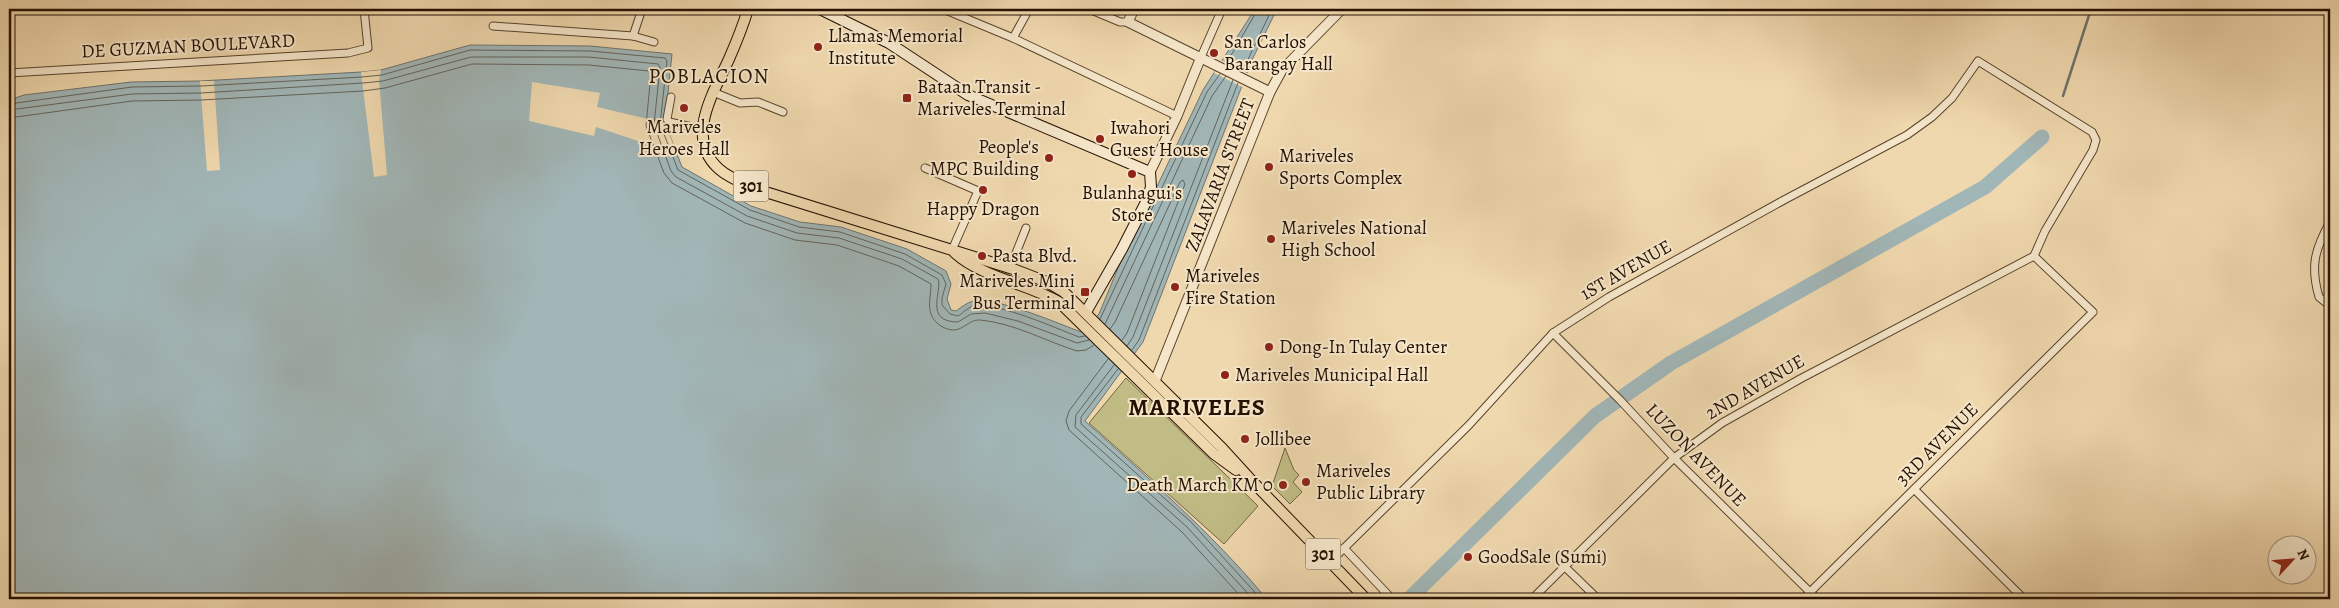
<svg xmlns="http://www.w3.org/2000/svg" width="2339" height="608" font-family="Alegreya,serif">
<style>
.green{fill:#c1bc85;stroke:#736643}
.water{fill:#a1b6b7;stroke:#6f746e}
.pier{fill:#f0d8ae}
.lines{fill:none;stroke-linecap:round;stroke-linejoin:round}
.shore{stroke:#63645c;stroke-width:1}
.stream{stroke:#6f746e;stroke-width:2.5}
.river{stroke:#a1b6b7;stroke-width:15}
.minor-casing{stroke:#58432c;stroke-width:9}
.tertiary-casing{stroke:#58432c;stroke-width:11}
.secondary-casing{stroke:#251101;stroke-width:12}
.primary-casing{stroke:#251101;stroke-width:12}
.minor{stroke:#f5e6ca;stroke-width:7}
.tertiary{stroke:#f5e6ca;stroke-width:9}
.secondary{stroke:#f5e6ca;stroke-width:10}
.primary{stroke:#f0d8ae;stroke-width:10}
.poi-dot{fill:#8f2418;stroke:#f5e6ca;stroke-width:2}
.labels{text-anchor:middle;dominant-baseline:central;stroke-width:4;stroke-linejoin:round;paint-order:stroke}
.shield{fill:#f5e6ca;stroke:#63513d;stroke-width:1}
.shield-label{font-size:18px;font-weight:bold;fill:#251101}
.poi-label{font-size:19px;fill:#251101;stroke:#f5e6ca;text-anchor:start}
.street-label{font-size:19px;fill:#251101;stroke:#f5e6ca}
.quarter-label{font-size:21px;letter-spacing:1px;fill:#251101;stroke:#f5e6ca}
.district-label{font-size:24px;font-weight:bold;letter-spacing:1px;fill:#251101;stroke:#f5e6ca}
</style>
<rect width="100%" height="100%" fill="#f0d8ae"/>
<filter id="stains"><feTurbulence type="fractalNoise" baseFrequency=".004" numOctaves="4"/><feColorMatrix values="0 0 0 0 .2 0 0 0 0 .09 0 0 0 0 .02 0 0 0 .5 -.17"/></filter>
<radialGradient id="worn" r=".72"><stop offset=".6" stop-color="#630" stop-opacity="0"/><stop offset="1" stop-color="#630" stop-opacity=".3"/></radialGradient>
<g class="green">
<path d="M1126 378 1258 506 1224 544 1089 423Z"/>
<path d="M1285 448 1294 470 1299 475 1293 482 1302 492 1290 504 1272 486Z"/>
</g>
<path class="water" d="M1255 9H1277L1252 60 1143 342 1085 421C1148 478 1211 532 1266 598L1265 599H9V100L24 95 131 82 200 81 361 72 381 70 470 45 590 46 672 54 665 123 682 167 751 206 800 222 841 227 907 249 946 271 951 284 947 299 951 310 956 311C962 307 966 303 973 301 997 297 1057 323 1081 332L1099 314 1118 268 1203 90Z"/>
<g class="pier">
<path d="M1221 60 1249 74 1244 88 1214 73Z"/>
<path d="M381 70 379 80 387 175 374 177 361 72Z"/>
<path d="M200 81H214L220 170 207 171Z"/>
<path d="M532 82 600 93 597 107 665 123 677 154 596 127 594 136 529 121Z"/>
</g>
<g class="lines">
<g class="shore">
<path d="M1226 64 1258 9"/>
<path d="M1242 72 1272 9"/>
<path d="M9 104 132 87 201 86 362 77 382 75 470 50 590 51 665 58 667 61 660 124 678 170 750 210 799 227 840 232 905 254 942 275 946 284 942 298V305L950 314 958 316C963 313 968 307 974 306 998 302 1055 328 1079 337L1085 336"/>
<path d="M9 110 132 94 201 93 363 83 383 81 471 57H589L658 64 660 67 654 125 671 171 676 177 747 216 797 233 839 238 902 259 938 279C943 290 923 322 958 322L971 314 985 313 1018 321 1077 343 1089 340"/>
<path d="M9 118 132 101 201 100 363 91 385 88 472 64 589 65 649 71 651 73 646 126 664 173 672 183 745 223 795 240 837 245 899 266 931 284C931 299 924 315 941 326 961 338 966 319 980 320 1014 323 1045 341 1077 351L1086 350 1094 345"/>
<path d="M1100 319 1207 92 1220 74"/>
<path d="M1105 324 1212 96 1226 76"/>
<path d="M1110 329 1115 322 1180 182 1183 180 1185 184 1127 333 1122 340"/>
<path d="M1127 346 1133 337 1233 80"/>
<path d="M1132 350 1139 340 1238 83"/>
<path d="M1108 359 1069 411 1066 421 1069 430 1182 532 1243 599"/>
<path d="M1114 365 1076 415 1075 427 1187 527 1253 599"/>
<path d="M1118 369 1081 417V424L1191 522 1261 599"/>
</g>
<path class="stream" d="M2063 96 2091 9"/>
<path class="river" d="M1409 599 1595 416 1671 363 1985 187 2042 137"/>
<defs>
<g id="minor">
<path d="M943 9 1013 38 1177 116"/>
<path d="M1089 9 1120 22H1128"/>
<path d="M493 26 633 36 654 42"/>
<path d="M633 36 642 9"/>
<path d="M1013 38 1029 9"/>
<path d="M1201 57 1222 9"/>
<path d="M9 73 348 53 368 48 364 9"/>
<path d="M713 92 740 103 758 102 783 112"/>
<path d="M671 97 667 119 669 122 702 129"/>
<path d="M925 168 978 191 952 250"/>
<path d="M2330 222C2315 249 2310 266 2319 297L2330 306"/>
<path d="M1010 268 1026 228"/>
<path d="M1553 333 1620 400 1674 458 1817 599"/>
<path d="M1915 490 2024 599"/>
<path d="M1344 548 1392 599"/>
<path d="M1330 562 1469 425 1553 333 1609 297 1784 200 1907 135 1932 117 1952 98 1978 61 2092 132 2096 140 2093 150 2045 231 2034 256 2093 312 1803 599"/>
<path d="M1564 566 1598 599"/>
<path d="M1532 599 1674 458 1722 423 1800 379 2034 256"/>
</g>
<g id="tertiary">
<path d="M1134 9 1128 22 1270 92"/>
<path d="M1150 172 1177 116 1201 57"/>
<path d="M1155 381 1270 92 1282 70 1342 9"/>
</g>
<path id="secondary" d="M820 9 889 43 968 95 1150 172 1151 187 1147 200 1122 249 1086 312"/>
<g id="primary">
<path d="M748 9C743 26 736 43 729 59 714 92 684 138 719 169 729 178 743 183 756 189L1013 269 1047 282 1064 292 1222 448 1253 482 1366 599"/>
<path d="M955 253C983 278 1026 283 1059 302L1214 454 1236 470"/>
</g>
</defs>
<use href="#minor" class="minor-casing"/>
<use href="#tertiary" class="tertiary-casing"/>
<use href="#secondary" class="secondary-casing"/>
<use href="#primary" class="primary-casing"/>
<use href="#minor" class="minor"/>
<use href="#tertiary" class="tertiary"/>
<use href="#secondary" class="secondary"/>
<use href="#primary" class="primary"/>
</g>
<g class="poi-dot">
<circle cx="818" cy="47" r="5"/>
<circle cx="1214" cy="53" r="5"/>
<rect x="902" y="93" width="10" height="10" rx="2.5"/>
<circle cx="684" cy="108" r="5"/>
<circle cx="1100" cy="139" r="5"/>
<circle cx="1049" cy="158" r="5"/>
<circle cx="1269" cy="167" r="5"/>
<circle cx="1132" cy="174" r="5"/>
<circle cx="983" cy="190" r="5"/>
<circle cx="1271" cy="239" r="5"/>
<circle cx="982" cy="256" r="5"/>
<circle cx="1175" cy="287" r="5"/>
<rect x="1080" y="287" width="10" height="10" rx="2.5"/>
<circle cx="1269" cy="347" r="5"/>
<circle cx="1225" cy="375" r="5"/>
<circle cx="1245" cy="439" r="5"/>
<circle cx="1306" cy="482" r="5"/>
<circle cx="1283" cy="485" r="5"/>
<circle cx="1468" cy="557" r="5"/>
</g>
<g class="labels">
<g class="shield">
<rect x="733.5" y="170.5" width="35" height="31" rx="4"/>
<rect x="1305.5" y="538.5" width="35" height="31" rx="4"/>
</g>
<g class="shield-label">
<text x="751" y="186">301</text>
<text x="1323" y="554">301</text>
</g>
<g class="poi-label">
<text x="828" y="36">Llamas Memorial<tspan x="828" dy="22">Institute</tspan></text>
<text x="1224" y="42">San Carlos<tspan x="1224" dy="22">Barangay Hall</tspan></text>
<text x="917" y="87">Bataan Transit -<tspan x="917" dy="22">Mariveles Terminal</tspan></text>
<text x="684" y="127" text-anchor="middle">Mariveles<tspan x="684" dy="22">Heroes Hall</tspan></text>
<text x="1110" y="128">Iwahori<tspan x="1110" dy="22">Guest House</tspan></text>
<text x="1039" y="147" text-anchor="end">People's<tspan x="1039" dy="22">MPC Building</tspan></text>
<text x="1279" y="156">Mariveles<tspan x="1279" dy="22">Sports Complex</tspan></text>
<text x="1132" y="193" text-anchor="middle">Bulanhagui's<tspan x="1132" dy="22">Store</tspan></text>
<text x="983" y="209" text-anchor="middle">Happy Dragon</text>
<text x="1281" y="228">Mariveles National<tspan x="1281" dy="22">High School</tspan></text>
<text x="992" y="256">Pasta Blvd.</text>
<text x="1185" y="276">Mariveles<tspan x="1185" dy="22">Fire Station</tspan></text>
<text x="1075" y="281" text-anchor="end">Mariveles Mini<tspan x="1075" dy="22">Bus Terminal</tspan></text>
<text x="1279" y="347">Dong-In Tulay Center</text>
<text x="1235" y="375">Mariveles Municipal Hall</text>
<text x="1255" y="439">Jollibee</text>
<text x="1316" y="471">Mariveles<tspan x="1316" dy="22">Public Library</tspan></text>
<text x="1273" y="485" text-anchor="end">Death March KM 0</text>
<text x="1478" y="557">GoodSale (Sumi)</text>
</g>
<g class="street-label">
<text transform="translate(188 46) rotate(-3)">DE GUZMAN BOULEVARD</text>
<text transform="translate(1220 175) rotate(-69)">ZALAVARIA STREET</text>
<text transform="translate(1626 270) rotate(-30)">1ST AVENUE</text>
<text transform="translate(1755 387) rotate(-30)">2ND AVENUE</text>
<text transform="translate(1937 444) rotate(-45)">3RD AVENUE</text>
<text transform="translate(1696 455) rotate(46)">LUZON AVENUE</text>
</g>
<g class="quarter-label">
<text x="709" y="76">POBLACION</text>
</g>
<g class="district-label">
<text x="1197" y="407">MARIVELES</text>
</g>
</g>
<rect width="2339" height="608" fill="none" stroke="#f0d8ae" stroke-width="30"/>
<rect x="10" y="10" width="2319" height="588" fill="none" stroke="#251101" stroke-width="2.5"/>
<rect x="15" y="15" width="2309" height="578" fill="none" stroke="#251101"/>
<g transform="translate(2292 560) rotate(64)"><circle r="24" fill="#f5e6ca" stroke="#a2917a"/>
<path d="M0-4L9 19L0 12L-9 19Z" fill="#8f2418"/>
<text y="-8" font-size="14" font-weight="bold" text-anchor="middle" fill="#251101">N</text>
</g>
<rect width="100%" height="100%" filter="url(#stains)"/>
<rect width="100%" height="100%" fill="url(#worn)"/>
</svg>
